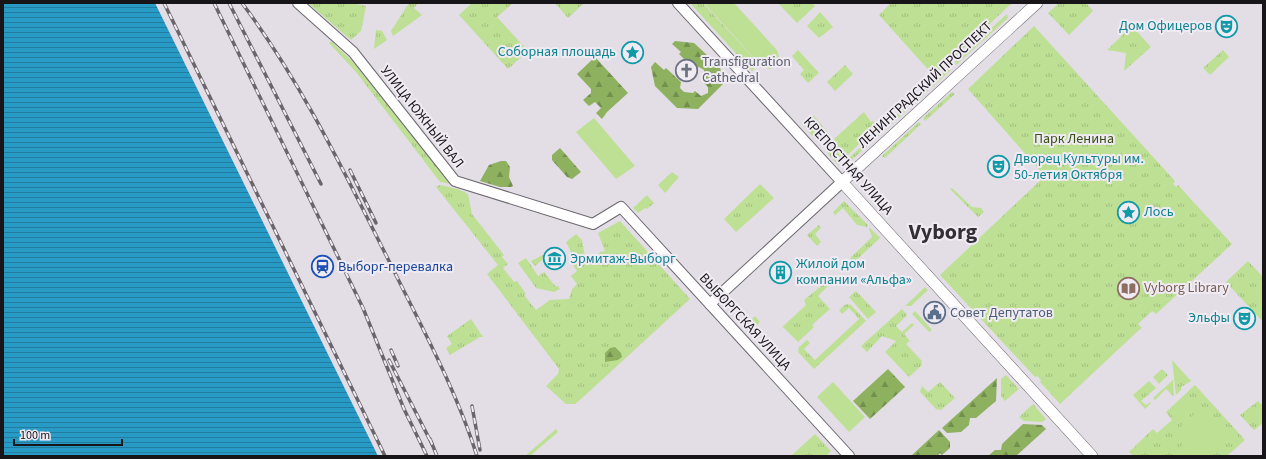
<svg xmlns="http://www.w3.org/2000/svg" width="1266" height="459" font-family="'Source Sans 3',sans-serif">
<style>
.grass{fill:url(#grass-tufts)}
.forest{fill:url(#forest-firs)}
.pitch{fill:#bee094}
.water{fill:url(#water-rules)}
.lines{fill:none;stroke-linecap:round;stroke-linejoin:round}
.secondary-casing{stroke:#6c676e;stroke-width:12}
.primary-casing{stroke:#6c676e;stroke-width:12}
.secondary{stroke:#fff;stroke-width:10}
.primary{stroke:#fff;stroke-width:11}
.rail-casing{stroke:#69656b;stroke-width:3.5}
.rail{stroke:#f0ebf3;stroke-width:2;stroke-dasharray:6;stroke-linecap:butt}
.labels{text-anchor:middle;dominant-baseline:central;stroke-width:4;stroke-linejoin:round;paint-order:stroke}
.culture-label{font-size:14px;fill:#0d838f;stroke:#f0ebf3;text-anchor:start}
.worship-label{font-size:14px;fill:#5b616d;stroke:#f0ebf3;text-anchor:start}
.street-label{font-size:14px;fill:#171518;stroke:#f0ebf3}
.park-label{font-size:14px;fill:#374e14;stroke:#f0ebf3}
.transit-label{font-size:14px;fill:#164399;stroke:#f0ebf3;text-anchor:start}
.education-label{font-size:14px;fill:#785e54;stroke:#f0ebf3;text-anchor:start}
.service-label{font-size:14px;fill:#4e5e75;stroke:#f0ebf3;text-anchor:start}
.town-label{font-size:22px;font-weight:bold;fill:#332e35;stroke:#f0ebf3}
</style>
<defs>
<pattern id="grass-tufts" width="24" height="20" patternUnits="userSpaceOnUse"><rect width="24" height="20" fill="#bee094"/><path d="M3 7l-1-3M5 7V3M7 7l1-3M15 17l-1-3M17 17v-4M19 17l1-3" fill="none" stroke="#a3bf7f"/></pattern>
<pattern id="forest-firs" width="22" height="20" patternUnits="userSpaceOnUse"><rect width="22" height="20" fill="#8eb160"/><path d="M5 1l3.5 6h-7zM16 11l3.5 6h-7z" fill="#738f4e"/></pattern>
<pattern id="water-rules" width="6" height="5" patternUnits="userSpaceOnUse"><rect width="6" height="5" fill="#279ac5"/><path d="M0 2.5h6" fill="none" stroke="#217c9f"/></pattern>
</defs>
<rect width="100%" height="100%" fill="#e3dde6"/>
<g class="grass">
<path d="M308 3H351L366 6 361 31 351 40Z"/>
<path d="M409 3H418L414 8 422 15 393 36 391 31Z"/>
<path d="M472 3H513L497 17 528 51 508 69 459 15Z"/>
<path d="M555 3H584L568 18Z"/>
<path d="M690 3H703L759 64 752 71Z"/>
<path d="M778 3H812L815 6 797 23Z"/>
<path d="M891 3H1012L934 76 879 15Z"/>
<path d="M1059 3H1086L1093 11 1069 35 1048 13Z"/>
<path d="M820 12 833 27 819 38 807 26Z"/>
<path d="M1007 14 1008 18 956 65 955 61Z"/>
<path d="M1034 26 1175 181 1173 184 1176 187 1178 185 1232 244 1156 314 1152 311 1138 324 1142 328 1138 331 1060 404 1040 382 1041 380 1037 376 1035 377 940 275 1045 176 968 89Z"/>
<path d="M1132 26 1151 47 1124 71 1126 53 1107 50Z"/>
<path d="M376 30 382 31 387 40 374 49Z"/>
<path d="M331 41 354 63 451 184 440 182 356 72 329 43Z"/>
<path d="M798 50 819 73 808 83 800 74 804 70 792 56Z"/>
<path d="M1223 50 1229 57 1210 75 1203 68Z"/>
<path d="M845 65 853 74 835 91 827 82Z"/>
<path d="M950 66 951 70 911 106 908 104Z"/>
<path d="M952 92 955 94 925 121 923 118Z"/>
<path d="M904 108 908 109 844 167 841 165Z"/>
<path d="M864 112 871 122 873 121 878 125 838 165 827 152 837 144 834 139Z"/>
<path d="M813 115 830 135 819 143 801 123 804 121 819 133 820 131 809 118Z"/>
<path d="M919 122 921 124 885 158 882 156Z"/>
<path d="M672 172 679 177 665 193 658 185Z"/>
<path d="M760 184 774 198 736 232 724 219Z"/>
<path d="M440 185 458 189 468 194 472 214 504 255 502 257 508 264 503 268 514 282 517 281 526 294 524 295 536 310 550 300 569 299 572 289 577 284 571 276 577 271 570 261 574 258 566 242 576 234 582 240 585 257 598 255 600 252 605 251 598 233 620 221 690 299 580 400 575 404H566L546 386 558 374 559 369 487 274 498 265 436 187Z"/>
<path d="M952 188 972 207 981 208 984 212 978 217 950 189Z"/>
<path d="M647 195 654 203 647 209 645 208 638 213 633 208Z"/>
<path d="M844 201 868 225 867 227 857 225 843 208 835 215 833 212Z"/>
<path d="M819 225 821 228 815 234 821 242 817 246 807 235Z"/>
<path d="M870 228 880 238 854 262 850 258 872 237 869 229Z"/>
<path d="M555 249 535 266 531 261Z"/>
<path d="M526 258 538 276 544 272 556 287 558 286 560 289 554 292 536 288 518 263Z"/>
<path d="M1248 261 1263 277V322L1226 282Z"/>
<path d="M830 279V284L818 296 830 309 812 325 814 327 798 342 783 327 776 333 806 305 804 300Z"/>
<path d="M925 287 928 290 911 306H905Z"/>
<path d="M856 291 876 312 868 319 849 297Z"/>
<path d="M846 304 851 305 866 321 814 369 798 352 799 347 807 340 810 343 804 349 815 360 859 319 849 308 842 314 839 310Z"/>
<path d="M902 309 907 315 896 326 902 332 912 323 914 325 904 334 910 341 906 344 922 361 921 366 909 377 885 352 896 341 882 336 867 352 861 346Z"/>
<path d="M915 311 932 330 929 332 912 314Z"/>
<path d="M755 316 760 322 749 333 744 327Z"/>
<path d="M471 319 483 337H480L450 355 446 348 452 344 447 336Z"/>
<path d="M1172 360 1191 381 1181 387V390L1176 395Z"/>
<path d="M1162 369 1168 375 1159 384 1153 377Z"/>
<path d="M1006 375 1019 389 1005 401 1001 396V379Z"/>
<path d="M1173 380 1174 397 1166 389 1155 400 1153 398Z"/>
<path d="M1149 381 1156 388 1141 401 1146 405 1150 402 1151 403 1145 409 1133 395Z"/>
<path d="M940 382 955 398 941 410 936 409 920 392 922 386 928 392Z"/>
<path d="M1195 385 1245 440 1227 456H1133L1129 452 1153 429 1157 433 1172 420 1166 412Z"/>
<path d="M1258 401 1263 406V423L1254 430 1240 415Z"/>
<path d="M1033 404 1046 419 1042 422 1024 421 1019 417Z"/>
<path d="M556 429 558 432 530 456H525Z"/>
<path d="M815 434 831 451 826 456H791Z"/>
</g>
<g class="forest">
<path d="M675 41 694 43 720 67 723 84 698 109 677 108 655 86 651 67 655 62 664 70 666 68 681 82 680 88 684 92 693 93 695 91 701 96 708 93V87L703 82 705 79 704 70 699 67 694 69 679 54 681 52 672 44Z"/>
<path d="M595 57 628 93 607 112 602 119 596 113 601 108 595 102 589 106 583 100 591 93V89L577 74Z"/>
<path d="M560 148 581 172 572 179 567 177 552 160V155Z"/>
<path d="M501 161H506L510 167 509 177 513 186 511 187H500L480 181 489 165Z"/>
<path d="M615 347 621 353 622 357 618 360 605 362V353L610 348Z"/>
<path d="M888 369 905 387 870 419 853 401Z"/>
<path d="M997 378 996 401 976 418H970L969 425 961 432 947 433 942 428Z"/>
<path d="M1023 424 1042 425 1046 429 1016 456H988L995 450H1001L1002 444Z"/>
<path d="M939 430 950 442V448L942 455 940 453 937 456H911Z"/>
</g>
<g class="pitch">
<path d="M704 3H734L776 49C781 57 780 65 770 69L762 67Z"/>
<path d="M594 118 635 166 616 179 576 132Z"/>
<path d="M833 382 865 417 849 432 817 397Z"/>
<path d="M1186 397 1194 407 1177 422 1169 412Z"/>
<path d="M1202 407 1227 434 1203 456H1190L1181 446 1190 437 1181 426Z"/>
</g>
<path class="water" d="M3 3H155L378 456H3Z"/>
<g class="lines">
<defs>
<g id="secondary">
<path d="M298 3 353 52 455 181 593 224 621 207 849 456"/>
<path d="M678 3 842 182 710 304"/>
</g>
<path id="primary" d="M1037 3 842 182 1092 456"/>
</defs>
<use href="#secondary" class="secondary-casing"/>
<use href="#primary" class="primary-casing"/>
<use href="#secondary" class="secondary"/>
<use href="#primary" class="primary"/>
<defs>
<g id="rail">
<path d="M164 3 385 456"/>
<path d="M214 3 363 308 404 409 427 456"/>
<path d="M229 3 321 184"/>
<path d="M242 3C302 83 345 174 390 263 421 326 456 389 477 456"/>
<path d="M350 170 376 223"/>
<path d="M391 350 398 366"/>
<path d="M389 360 432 444"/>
<path d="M472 406 480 450"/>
<path d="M430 439 437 456"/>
</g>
</defs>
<use href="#rail" class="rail-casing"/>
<use href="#rail" class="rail"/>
</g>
<defs>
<symbol id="theatre-ring" viewBox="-11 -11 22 22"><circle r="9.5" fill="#f0ebf3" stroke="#0f9aa8" stroke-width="1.5"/><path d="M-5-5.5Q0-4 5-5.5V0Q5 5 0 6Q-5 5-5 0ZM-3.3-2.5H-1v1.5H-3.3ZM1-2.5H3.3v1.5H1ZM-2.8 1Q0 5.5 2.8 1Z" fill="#0f9aa8"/></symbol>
<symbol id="sight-ring" viewBox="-11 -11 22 22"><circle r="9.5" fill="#f0ebf3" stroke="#0f9aa8" stroke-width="1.5"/><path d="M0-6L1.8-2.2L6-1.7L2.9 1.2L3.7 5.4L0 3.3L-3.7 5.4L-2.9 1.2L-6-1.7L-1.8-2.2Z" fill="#0f9aa8"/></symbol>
<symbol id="church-ring" viewBox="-11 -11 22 22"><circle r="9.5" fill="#f0ebf3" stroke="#6b7280" stroke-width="1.5"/><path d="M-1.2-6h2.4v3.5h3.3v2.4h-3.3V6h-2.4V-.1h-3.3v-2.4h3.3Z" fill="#6b7280"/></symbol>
<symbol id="museum-ring" viewBox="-11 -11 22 22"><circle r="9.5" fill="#f0ebf3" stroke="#0f9aa8" stroke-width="1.5"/><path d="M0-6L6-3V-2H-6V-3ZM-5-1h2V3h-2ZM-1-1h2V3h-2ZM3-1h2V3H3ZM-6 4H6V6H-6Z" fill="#0f9aa8"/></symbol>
<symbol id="station-ring" viewBox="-11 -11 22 22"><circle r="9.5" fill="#f0ebf3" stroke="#1a4fb4" stroke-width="1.5"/><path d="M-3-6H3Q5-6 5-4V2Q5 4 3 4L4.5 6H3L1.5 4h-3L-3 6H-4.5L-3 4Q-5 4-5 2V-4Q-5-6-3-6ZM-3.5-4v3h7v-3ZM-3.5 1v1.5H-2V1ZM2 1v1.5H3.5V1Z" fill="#1a4fb4"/></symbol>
<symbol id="building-ring" viewBox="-11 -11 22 22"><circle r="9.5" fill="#f0ebf3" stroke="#0f9aa8" stroke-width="1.5"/><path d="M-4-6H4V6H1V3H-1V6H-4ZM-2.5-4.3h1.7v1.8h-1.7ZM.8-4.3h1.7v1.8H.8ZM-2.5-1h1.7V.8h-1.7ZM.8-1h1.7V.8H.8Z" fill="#0f9aa8"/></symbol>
<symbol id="library-ring" viewBox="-11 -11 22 22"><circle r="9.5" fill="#f0ebf3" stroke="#8d6e63" stroke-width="1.5"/><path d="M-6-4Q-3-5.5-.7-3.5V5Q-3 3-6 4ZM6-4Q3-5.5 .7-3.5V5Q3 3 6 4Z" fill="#8d6e63"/></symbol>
<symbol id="civic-ring" viewBox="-11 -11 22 22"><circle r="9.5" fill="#f0ebf3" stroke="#5c6f8a" stroke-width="1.5"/><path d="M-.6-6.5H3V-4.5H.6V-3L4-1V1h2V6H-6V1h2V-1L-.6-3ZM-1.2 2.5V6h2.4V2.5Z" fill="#5c6f8a"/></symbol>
</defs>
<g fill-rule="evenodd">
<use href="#theatre-ring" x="1214" y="14" width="25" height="25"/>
<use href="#sight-ring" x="620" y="40" width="25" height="25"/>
<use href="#church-ring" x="674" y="58" width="25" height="25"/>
<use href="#theatre-ring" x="986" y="154" width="25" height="25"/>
<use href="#sight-ring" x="1116" y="200" width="25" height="25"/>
<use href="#museum-ring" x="542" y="246" width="25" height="25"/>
<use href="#station-ring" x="310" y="254" width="25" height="25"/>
<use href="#building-ring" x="768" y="260" width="25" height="25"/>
<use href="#library-ring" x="1116" y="276" width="25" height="25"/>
<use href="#civic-ring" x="922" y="300" width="25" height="25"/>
<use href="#theatre-ring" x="1232" y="306" width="25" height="25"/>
</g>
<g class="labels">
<g class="culture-label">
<text x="1212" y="26" text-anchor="end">Дом Офицеров</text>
<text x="616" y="52" text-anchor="end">Соборная площадь</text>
<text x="1014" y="159">Дворец Культуры им.<tspan x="1014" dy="16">50-летия Октября</tspan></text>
<text x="1144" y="212">Лось</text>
<text x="570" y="259">Эрмитаж-Выборг</text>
<text x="796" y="264">Жилой дом<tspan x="796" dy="16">компании «Альфа»</tspan></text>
<text x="1230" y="318" text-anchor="end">Эльфы</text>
</g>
<g class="worship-label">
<text x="702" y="62">Transfiguration<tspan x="702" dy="16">Cathedral</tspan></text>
</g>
<g class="street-label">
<text transform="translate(925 85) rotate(-43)">ЛЕНИНГРАДСКИЙ ПРОСПЕКТ</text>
<text transform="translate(422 117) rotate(52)">УЛИЦА ЮЖНЫЙ ВАЛ</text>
<text transform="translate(848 166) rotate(48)">КРЕПОСТНАЯ УЛИЦА</text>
<text transform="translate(745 322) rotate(47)">ВЫБОРГСКАЯ УЛИЦА</text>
</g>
<g class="park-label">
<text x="1074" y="139">Парк Ленина</text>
</g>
<g class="transit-label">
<text x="338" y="267">Выборг-перевалка</text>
</g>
<g class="education-label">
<text x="1144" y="288">Vyborg Library</text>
</g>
<g class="service-label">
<text x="950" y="313">Совет Депутатов</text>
</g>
<g class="town-label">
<text x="943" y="232">Vyborg</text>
</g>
</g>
<rect width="1266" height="459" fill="none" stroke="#171518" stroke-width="8"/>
<path d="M14 439v6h108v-6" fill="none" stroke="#171518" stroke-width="2"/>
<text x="20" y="439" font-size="12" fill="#171518" stroke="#f0ebf3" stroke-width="3" paint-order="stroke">100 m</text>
</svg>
